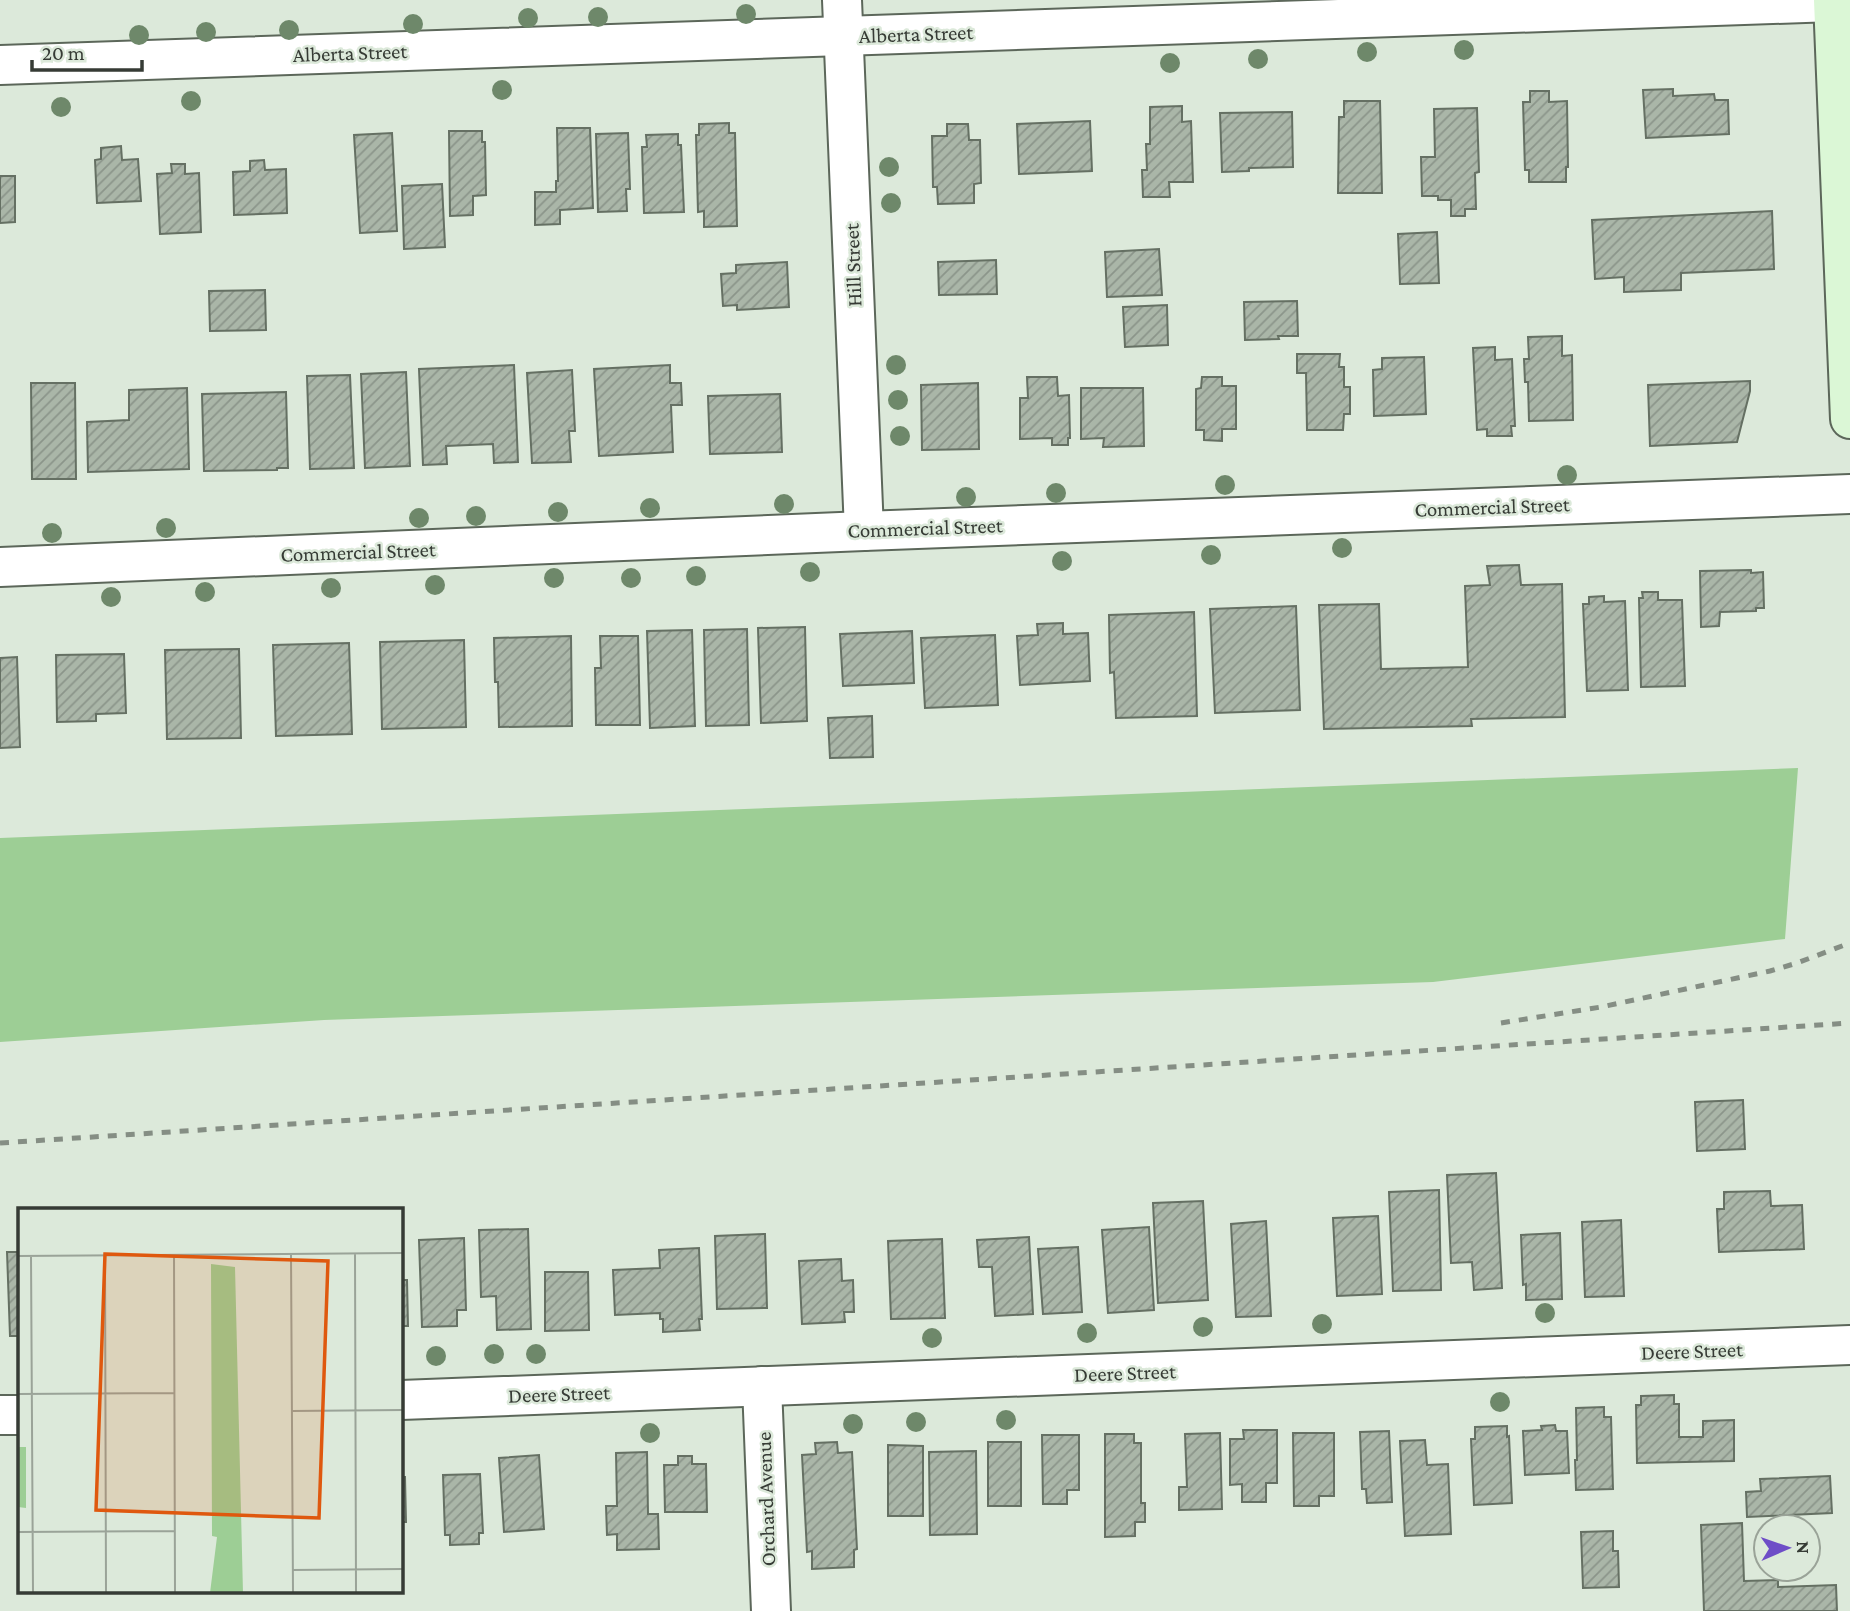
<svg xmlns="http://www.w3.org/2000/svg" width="1850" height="1611" font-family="'Crimson Pro',serif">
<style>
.park{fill:#9dce95}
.building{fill:url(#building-hatch);stroke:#657063;stroke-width:2}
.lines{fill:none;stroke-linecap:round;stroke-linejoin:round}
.minor-casing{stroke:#5c675a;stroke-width:42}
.secondary-casing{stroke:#5c675a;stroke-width:42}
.minor{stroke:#fff;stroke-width:38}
.secondary{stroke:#dbf7d6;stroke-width:38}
.rail{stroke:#858e84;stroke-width:5;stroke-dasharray:9 9;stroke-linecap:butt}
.tree{fill:#6e886a}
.labels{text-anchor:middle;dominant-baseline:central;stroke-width:5;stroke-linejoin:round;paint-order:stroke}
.street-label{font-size:21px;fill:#363b35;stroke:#dce9da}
.inset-road{fill:none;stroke:#9aa398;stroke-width:2}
.view{fill:#df580e;fill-opacity:0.15;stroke:#df580e;stroke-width:3.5}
.inset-edge{fill:none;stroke:#363b35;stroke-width:3.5}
</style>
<defs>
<pattern id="building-hatch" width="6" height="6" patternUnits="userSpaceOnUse" patternTransform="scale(1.75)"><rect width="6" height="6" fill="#aab6a8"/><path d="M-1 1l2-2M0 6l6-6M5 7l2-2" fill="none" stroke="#8b958a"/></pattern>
</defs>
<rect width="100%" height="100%" fill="#dce9da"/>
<path class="park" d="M1798 768 1785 939 1433 982 324 1020 0 1042V838Z"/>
<g class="building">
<path d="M1673 89V96L1714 94 1715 100H1728L1729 134 1646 138 1643 90Z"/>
<path d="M1530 91H1549V102L1567 101 1568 167H1566V182H1529V170H1525L1523 102H1530Z"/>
<path d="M1344 101H1380L1382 193H1338L1339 117H1344Z"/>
<path d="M1182 106V122L1191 121 1193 182H1169L1170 197H1143L1142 170H1147L1146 144H1150V107Z"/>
<path d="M1477 108 1479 172 1475 173 1476 209H1465V216H1451V200H1438V196H1422L1421 157H1435L1434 109Z"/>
<path d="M1292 112 1293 167 1249 168V171L1222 172 1220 113Z"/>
<path d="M1090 121 1092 171 1019 174 1017 124Z"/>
<path d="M729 123V133H735L737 226 704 227V211L698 212 696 135H699V124Z"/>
<path d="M947 124H968L969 140H980L981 183 974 184V203L938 204 937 187H933L932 136H947Z"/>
<path d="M557 128H590L593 208 560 210V224L535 225V192H556V181H558Z"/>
<path d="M449 131H482V142H485L486 195 473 196V215L450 216Z"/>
<path d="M392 133 397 231 360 233 354 135Z"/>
<path d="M628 133 630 189H626L627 211 598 212 596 134Z"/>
<path d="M678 134V145H681L684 212 644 213 642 147H647L646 135Z"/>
<path d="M121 146 122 160 138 159 141 201 97 203 95 160 101 159V148Z"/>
<path d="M264 160 265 170 286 169 287 213 234 215 233 172 250 171V161Z"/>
<path d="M171 164H185V174L199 173 201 232 160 234 157 174 172 173Z"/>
<path d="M0 176H15V222L0 223Z"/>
<path d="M442 184 445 247 404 249 402 186Z"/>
<path d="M1772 211 1774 269 1681 273V290L1624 292V277L1595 279 1592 220Z"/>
<path d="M1437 232 1439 283 1400 284 1398 234Z"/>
<path d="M1159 249 1162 295 1107 297 1105 252Z"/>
<path d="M996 260 997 294 939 295 938 262Z"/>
<path d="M787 262 789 307 737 310V305L723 306 721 274 736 273V265Z"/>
<path d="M265 290 266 330 210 331 209 291Z"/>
<path d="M1297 301 1298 336H1278L1279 339 1245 340 1244 302Z"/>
<path d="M1167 305 1168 345 1125 347 1123 307Z"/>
<path d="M1562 336V356L1572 355 1573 420 1529 421 1528 382H1525L1524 359H1529L1528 337Z"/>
<path d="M1495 347V360L1512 359 1515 426H1511L1512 436H1487V429L1477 430 1473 348Z"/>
<path d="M1297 354H1340L1339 367H1344V387H1350V414H1344L1343 430H1307L1306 373H1297Z"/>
<path d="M1424 357 1426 414 1374 416 1373 370 1382 369V358Z"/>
<path d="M514 365 518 462 494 463 493 444 446 446 447 464 423 465 419 369Z"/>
<path d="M670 365V383H681L682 405H671L673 452 599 456 594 369Z"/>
<path d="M572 370 575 431H569L571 462 532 463 527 373Z"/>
<path d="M406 372 410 466 365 468 361 374Z"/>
<path d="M350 375 354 468 310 469 307 376Z"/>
<path d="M1027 377H1057L1058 396 1069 395 1070 438H1068V445H1052V438L1020 439V398H1028Z"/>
<path d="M1202 377H1222V386H1236V429H1222V441L1204 440V430H1196V389L1201 388Z"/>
<path d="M1750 381V391L1737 442 1650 446 1648 385Z"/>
<path d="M31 383H75L76 479H32Z"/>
<path d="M978 383 979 449 922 450 921 385Z"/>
<path d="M187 388 189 469 88 472 87 422 129 420V390Z"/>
<path d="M1081 388H1143L1144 446 1103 447 1104 438 1081 439Z"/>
<path d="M286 392 288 468H277V470L204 471 202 394Z"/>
<path d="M780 394 782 452 710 454 708 396Z"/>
<path d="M1519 565 1521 585 1562 584 1565 717 1471 719 1472 726 1324 729 1319 605 1379 604 1381 669 1468 667 1465 586 1490 585 1487 566Z"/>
<path d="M1751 570V573L1763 572 1764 608H1756V611L1720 612 1719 626 1701 627 1700 571Z"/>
<path d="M1642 592H1658V600H1682L1685 686 1641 687 1639 598H1643Z"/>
<path d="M1604 596V602L1625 601 1628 690 1587 691 1583 604H1589V597Z"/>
<path d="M1296 606 1300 710 1215 713 1210 609Z"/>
<path d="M1194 612 1197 716 1116 718 1114 672 1110 673 1109 615Z"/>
<path d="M1063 623V634L1088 633 1090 681 1020 685 1017 636 1038 635 1037 624Z"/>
<path d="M805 627 807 721 761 723 758 628Z"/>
<path d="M747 629 749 725 706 726 704 630Z"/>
<path d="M692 630 695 726 650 728 647 631Z"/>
<path d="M912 631 914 683 843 686 840 634Z"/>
<path d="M995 635 998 705 925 708 921 638Z"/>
<path d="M571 636 572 726 499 727 498 682H495L494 638Z"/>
<path d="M600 636H638L640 725H596L595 668H601Z"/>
<path d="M464 640 466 727 382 729 380 642Z"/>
<path d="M349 643 352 734 276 736 273 645Z"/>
<path d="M239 649 241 738 167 739 165 650Z"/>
<path d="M124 654 126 713 96 714V721L57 722 56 655Z"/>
<path d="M17 657 20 747 0 748V658Z"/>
<path d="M872 716 873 757 830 758 828 718Z"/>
<path d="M1743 1100 1745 1149 1697 1151 1695 1102Z"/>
<path d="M1496 1173 1502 1288 1474 1290 1472 1262 1451 1263 1447 1175Z"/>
<path d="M1439 1190 1441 1290 1393 1291 1389 1192Z"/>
<path d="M1770 1191 1771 1206 1802 1205 1804 1249 1719 1252 1717 1209H1724V1192Z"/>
<path d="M1203 1201 1208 1300 1158 1303 1153 1203Z"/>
<path d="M1378 1216 1382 1294 1337 1296 1333 1218Z"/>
<path d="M1621 1220 1624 1296 1585 1297 1582 1222Z"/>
<path d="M1266 1221 1271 1316 1236 1317 1231 1224Z"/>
<path d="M1149 1227 1154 1310 1108 1313 1102 1230Z"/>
<path d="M528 1229 531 1329 497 1330 496 1296 481 1297 479 1230Z"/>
<path d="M1560 1233 1562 1299 1526 1300V1284L1523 1285 1521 1235Z"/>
<path d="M765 1234 767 1308 717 1309 715 1236Z"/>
<path d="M1029 1237 1033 1314 995 1316 992 1267H979L977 1240Z"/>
<path d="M464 1238 466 1310H457V1326L422 1327 419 1240Z"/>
<path d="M942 1239 945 1318 891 1319 888 1241Z"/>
<path d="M1078 1247 1082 1312 1043 1314 1038 1249Z"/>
<path d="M699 1248 702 1319H699L700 1330 663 1332V1319H660V1313L615 1315 613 1270 660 1268 659 1250Z"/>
<path d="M7 1252H19V1336H10Z"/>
<path d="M841 1259 842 1281 853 1280 854 1312H844L845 1322 802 1324 799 1261Z"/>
<path d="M545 1272H588L589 1330 545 1331Z"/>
<path d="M401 1280H407L408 1326H401Z"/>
<path d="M1674 1395V1404H1679V1437H1703V1421L1734 1420V1461L1637 1463 1636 1405H1641V1396Z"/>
<path d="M1604 1407V1417H1611L1613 1489 1576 1490 1575 1460H1577L1576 1408Z"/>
<path d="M1555 1425 1556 1431H1567L1569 1473 1525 1475 1523 1431 1542 1430 1541 1426Z"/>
<path d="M1507 1426V1437L1509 1436 1512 1503 1474 1505 1471 1439H1475V1427Z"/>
<path d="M1243 1430H1277V1483H1266V1502H1242V1484L1230 1485V1439H1244Z"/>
<path d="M1389 1431 1392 1502 1367 1503 1366 1489H1362L1360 1432Z"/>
<path d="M1220 1433 1222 1509 1179 1510V1487H1187L1185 1434Z"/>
<path d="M1293 1433H1334V1496H1319V1506H1294Z"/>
<path d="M1105 1434H1134V1443H1141V1503H1145V1522H1135V1536L1105 1537Z"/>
<path d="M1042 1435H1079V1490H1067V1504H1043Z"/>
<path d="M1425 1440 1427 1465 1448 1464 1451 1534 1405 1536 1400 1441Z"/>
<path d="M837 1442 838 1453 852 1452 857 1549 854 1550V1567L812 1569V1551L807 1552 802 1455 816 1454 815 1443Z"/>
<rect x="988" y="1442" width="33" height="64"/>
<path d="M888 1445 923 1446V1516H888Z"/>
<path d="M976 1451 977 1534 930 1535 929 1452Z"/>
<path d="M647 1452 648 1514H658L659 1549 617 1550V1534L607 1535 606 1506H617L616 1453Z"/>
<path d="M539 1455 544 1529 504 1532 499 1458Z"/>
<path d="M678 1456H692V1464H706L707 1512H665L664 1465H678Z"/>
<path d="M480 1474 483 1533H479V1544L450 1545V1535H445L443 1475Z"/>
<path d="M1830 1476 1832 1513 1747 1517 1746 1492 1761 1491 1760 1479Z"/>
<path d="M401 1477H405L406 1522H403V1556H401Z"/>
<path d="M1742 1523 1744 1581 1778 1580V1587L1836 1585 1837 1611H1704L1701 1525Z"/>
<path d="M1613 1531V1551H1618L1619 1587 1583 1588 1581 1532Z"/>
</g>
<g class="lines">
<defs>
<g id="minor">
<path d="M842 0 864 531"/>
<path d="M0 65 1833 2"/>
<path d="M0 567 864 531 1850 494"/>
<path d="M762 1386 771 1611"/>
<path d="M401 1400 1850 1345"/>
<path d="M0 1415H19"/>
</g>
<path id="secondary" d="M1833 0 1850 419"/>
</defs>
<use href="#minor" class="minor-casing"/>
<use href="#secondary" class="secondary-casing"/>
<use href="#minor" class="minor"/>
<use href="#secondary" class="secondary"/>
<g class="rail">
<path d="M1501 1023 1601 1007 1770 971 1797 963 1850 943"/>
<path d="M0 1143 1850 1023"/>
</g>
</g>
<g class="tree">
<circle cx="746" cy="14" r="10"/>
<circle cx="598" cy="17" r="10"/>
<circle cx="528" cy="18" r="10"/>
<circle cx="413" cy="24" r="10"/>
<circle cx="289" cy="30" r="10"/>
<circle cx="206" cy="32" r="10"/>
<circle cx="139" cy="35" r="10"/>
<circle cx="1464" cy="50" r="10"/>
<circle cx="1367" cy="52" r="10"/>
<circle cx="1258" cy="59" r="10"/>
<circle cx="1170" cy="63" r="10"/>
<circle cx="502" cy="90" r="10"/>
<circle cx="191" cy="101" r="10"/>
<circle cx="61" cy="107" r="10"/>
<circle cx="889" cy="167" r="10"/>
<circle cx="891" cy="203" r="10"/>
<circle cx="896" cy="365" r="10"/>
<circle cx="898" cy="400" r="10"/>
<circle cx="900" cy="436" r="10"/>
<circle cx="1567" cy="475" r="10"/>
<circle cx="1225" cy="485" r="10"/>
<circle cx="1056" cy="493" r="10"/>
<circle cx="966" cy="497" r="10"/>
<circle cx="784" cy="504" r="10"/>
<circle cx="650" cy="508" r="10"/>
<circle cx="558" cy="512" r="10"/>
<circle cx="476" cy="516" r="10"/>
<circle cx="419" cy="518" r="10"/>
<circle cx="166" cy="528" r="10"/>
<circle cx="52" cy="533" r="10"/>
<circle cx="1342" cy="548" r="10"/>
<circle cx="1211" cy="555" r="10"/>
<circle cx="1062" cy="561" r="10"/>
<circle cx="810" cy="572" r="10"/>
<circle cx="696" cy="576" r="10"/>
<circle cx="554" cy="578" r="10"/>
<circle cx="631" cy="578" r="10"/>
<circle cx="435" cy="585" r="10"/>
<circle cx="331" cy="588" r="10"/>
<circle cx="205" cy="592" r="10"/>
<circle cx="111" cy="597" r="10"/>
<circle cx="1545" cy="1313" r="10"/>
<circle cx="1322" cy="1324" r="10"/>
<circle cx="1203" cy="1327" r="10"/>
<circle cx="1087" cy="1333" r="10"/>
<circle cx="932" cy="1338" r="10"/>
<circle cx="494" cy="1354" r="10"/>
<circle cx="536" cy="1354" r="10"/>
<circle cx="436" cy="1356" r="10"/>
<circle cx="1500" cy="1402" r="10"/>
<circle cx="1006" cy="1420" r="10"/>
<circle cx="916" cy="1422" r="10"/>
<circle cx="853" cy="1424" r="10"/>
<circle cx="650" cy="1433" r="10"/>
</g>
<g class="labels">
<g class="street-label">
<text transform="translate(916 34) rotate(-2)">Alberta Street</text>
<text transform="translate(350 53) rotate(-2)">Alberta Street</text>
<text transform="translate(853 265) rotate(-92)">Hill Street</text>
<text transform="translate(1492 507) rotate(-2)">Commercial Street</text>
<text transform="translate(925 528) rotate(-2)">Commercial Street</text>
<text transform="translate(358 552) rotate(-2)">Commercial Street</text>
<text transform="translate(1692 1351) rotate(-2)">Deere Street</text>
<text transform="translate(1125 1373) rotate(-2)">Deere Street</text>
<text transform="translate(559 1394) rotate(-2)">Deere Street</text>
<text transform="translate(766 1499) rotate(-92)">Orchard Avenue</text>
</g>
</g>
<g transform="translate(18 1208)">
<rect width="385" height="385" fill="#dce9da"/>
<path d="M193 56 217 59 225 385H192L199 329 194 328ZM0 239H8V300L0 299Z" fill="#9dce95"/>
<path class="inset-road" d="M337 45 338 385M273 46 275 385M156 47 157 385M0 48 385 45M13 48 15 385M87 48 88 385M0 186 156 185M274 203 385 202M0 324 157 323M274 362 385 361"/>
<path class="view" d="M87 46 310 53 301 310 78 302Z"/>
<rect width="385" height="385" class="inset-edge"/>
</g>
<g transform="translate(1787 1548) rotate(88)"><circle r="33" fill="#dce9da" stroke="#9aa398" stroke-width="2"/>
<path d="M0-5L12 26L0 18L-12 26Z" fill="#6e4dc7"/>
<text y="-10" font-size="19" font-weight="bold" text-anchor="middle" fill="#363b35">N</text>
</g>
<path d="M32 60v10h110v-10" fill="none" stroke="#363b35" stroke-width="3.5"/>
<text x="42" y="60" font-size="21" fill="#363b35" stroke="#dce9da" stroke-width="5" paint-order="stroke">20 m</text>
</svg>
